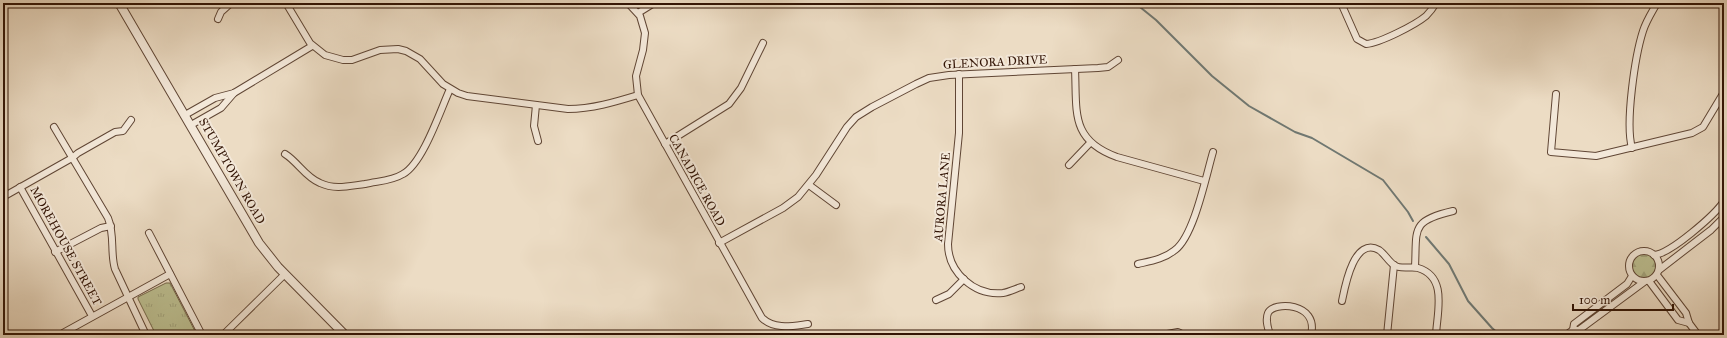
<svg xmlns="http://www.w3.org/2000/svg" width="1727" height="338" font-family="'IM FELL Great Primer',serif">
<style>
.grass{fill:url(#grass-tufts);stroke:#776a4b}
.forest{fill:url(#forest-firs);stroke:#776a4b}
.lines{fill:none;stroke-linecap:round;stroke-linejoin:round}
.stream{stroke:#707872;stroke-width:2}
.minor-casing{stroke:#604635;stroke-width:8}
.tertiary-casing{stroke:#604635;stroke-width:10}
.minor{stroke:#f3e8d9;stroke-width:6}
.tertiary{stroke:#f3e8d9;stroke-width:8}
.labels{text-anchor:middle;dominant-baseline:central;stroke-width:4;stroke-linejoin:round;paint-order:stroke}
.street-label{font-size:12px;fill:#321405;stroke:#f3e8d9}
</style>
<defs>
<pattern id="grass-tufts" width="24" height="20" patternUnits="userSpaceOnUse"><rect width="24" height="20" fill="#bcbf91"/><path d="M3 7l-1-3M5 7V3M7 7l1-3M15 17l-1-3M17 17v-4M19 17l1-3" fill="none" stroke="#a2a37c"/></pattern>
<pattern id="forest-firs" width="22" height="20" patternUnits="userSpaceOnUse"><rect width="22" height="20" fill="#bcbf91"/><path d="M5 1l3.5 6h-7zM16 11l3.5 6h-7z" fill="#a2a37c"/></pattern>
</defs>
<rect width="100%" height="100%" fill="#ecdcc4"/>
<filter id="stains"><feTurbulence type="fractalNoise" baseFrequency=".005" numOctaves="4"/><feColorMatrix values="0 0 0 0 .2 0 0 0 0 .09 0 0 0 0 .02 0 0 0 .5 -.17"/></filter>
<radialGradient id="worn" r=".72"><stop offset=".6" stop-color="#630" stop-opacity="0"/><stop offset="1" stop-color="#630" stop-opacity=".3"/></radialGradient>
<path class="grass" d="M166 283H170L197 335H156L138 299V297Z"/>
<circle class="forest" cx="1644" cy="266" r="15"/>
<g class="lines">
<g class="stream">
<path d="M1135 3 1156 20 1212 76 1249 106 1295 132 1312 138 1383 180 1408 212 1413 221"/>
<path d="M1426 237 1449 264 1468 301 1492 328 1500 335"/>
</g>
<defs>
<g id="minor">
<path d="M286 3 310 43 325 55 343 60H352L380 50 398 49 406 51 420 59 443 84 458 93 467 96 568 109C592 109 615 102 638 95"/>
<path d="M628 3 640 16 645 33 643 50 636 76 638 95 762 318C775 330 792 326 808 324"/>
<path d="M1341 3 1357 39 1366 44C1380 43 1415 25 1426 16 1430 12 1433 8 1436 3"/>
<path d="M638 13 654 3"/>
<path d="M218 19 221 12 231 3"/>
<path d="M1075 69C1077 112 1070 140 1117 157L1204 181"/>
<path d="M959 74V133L948 244C948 272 974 296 1003 293 1009 292 1015 289 1021 287"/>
<path d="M1556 94 1551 152 1596 156 1692 133 1703 127 1724 92"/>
<path d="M536 105 534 126 538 141"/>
<path d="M185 115 215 98 234 93 312 46"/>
<path d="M191 125 221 108 234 93"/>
<path d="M54 127 108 218C115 235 110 253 115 269L146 335"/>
<path d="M665 144 729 104 741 88 763 43"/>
<path d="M1632 148C1625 123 1635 56 1643 31 1646 21 1652 12 1657 3"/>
<path d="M285 154C298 162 305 177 320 183 335 190 349 186 365 184 378 181 392 181 403 174 423 163 440 111 450 89"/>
<path d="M1069 165 1090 143"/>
<path d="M809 185 836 205"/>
<path d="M20 187 92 316"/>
<path d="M3 197 72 158 78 153 115 132 123 131 131 120"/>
<path d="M149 233 202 335"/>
<path d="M719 243 783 208 798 197 816 175 847 127 856 117 872 107 916 84 929 78 949 75 1098 68 1108 67 1118 60"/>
<circle cx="1644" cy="266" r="15"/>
<path d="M55 252 101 228 111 226"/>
<path d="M1654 255C1670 254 1715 215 1724 201"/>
<path d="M1138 264C1151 261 1164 259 1175 250 1194 236 1206 176 1213 152"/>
<path d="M1415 267C1417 229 1410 221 1453 211"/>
<path d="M1659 270 1711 230 1724 217"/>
<path d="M1657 275 1686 313 1689 323 1698 335"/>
<path d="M1632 276 1627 284 1574 324 1573 330H1579L1644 282"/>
<path d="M1649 281 1678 320 1689 323"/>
<path d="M936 300 949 294 964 279"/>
<path d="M1342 301C1345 286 1354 236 1379 250 1385 254 1388 261 1394 265 1400 270 1411 266 1418 268 1448 277 1437 312 1436 335"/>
<path d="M63 333 170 274"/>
<path d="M223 335 285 274"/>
<path d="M1162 335 1178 332 1184 335"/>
<path d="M1270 335C1268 328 1265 320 1268 313 1273 301 1319 302 1311 335"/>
<path d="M1387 335 1394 265"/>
<path d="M1566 335 1573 330"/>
</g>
<path id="tertiary" d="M119 3 259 243 278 267 345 335"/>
</defs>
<use href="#minor" class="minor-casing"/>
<use href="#tertiary" class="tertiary-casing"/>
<use href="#minor" class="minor"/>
<use href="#tertiary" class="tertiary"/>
</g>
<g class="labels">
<g class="street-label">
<text transform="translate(995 62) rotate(-3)">GLENORA DRIVE</text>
<text transform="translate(232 171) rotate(60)">STUMPTOWN ROAD</text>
<text transform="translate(697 180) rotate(61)">CANADICE ROAD</text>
<text transform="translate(942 197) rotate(-85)">AURORA LANE</text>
<text transform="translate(66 246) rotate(61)">MOREHOUSE STREET</text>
</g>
</g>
<rect width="1727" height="338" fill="none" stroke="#ecdcc4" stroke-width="16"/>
<rect x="4" y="4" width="1719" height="330" fill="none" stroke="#321405" stroke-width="2"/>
<rect x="8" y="8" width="1711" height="322" fill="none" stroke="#321405"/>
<path d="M1573 304v6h100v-6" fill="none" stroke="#321405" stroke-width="2"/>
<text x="1579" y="304" font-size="12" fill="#321405" stroke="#f3e8d9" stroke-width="3" paint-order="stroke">100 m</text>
<rect width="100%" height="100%" filter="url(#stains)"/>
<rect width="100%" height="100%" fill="url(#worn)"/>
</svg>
